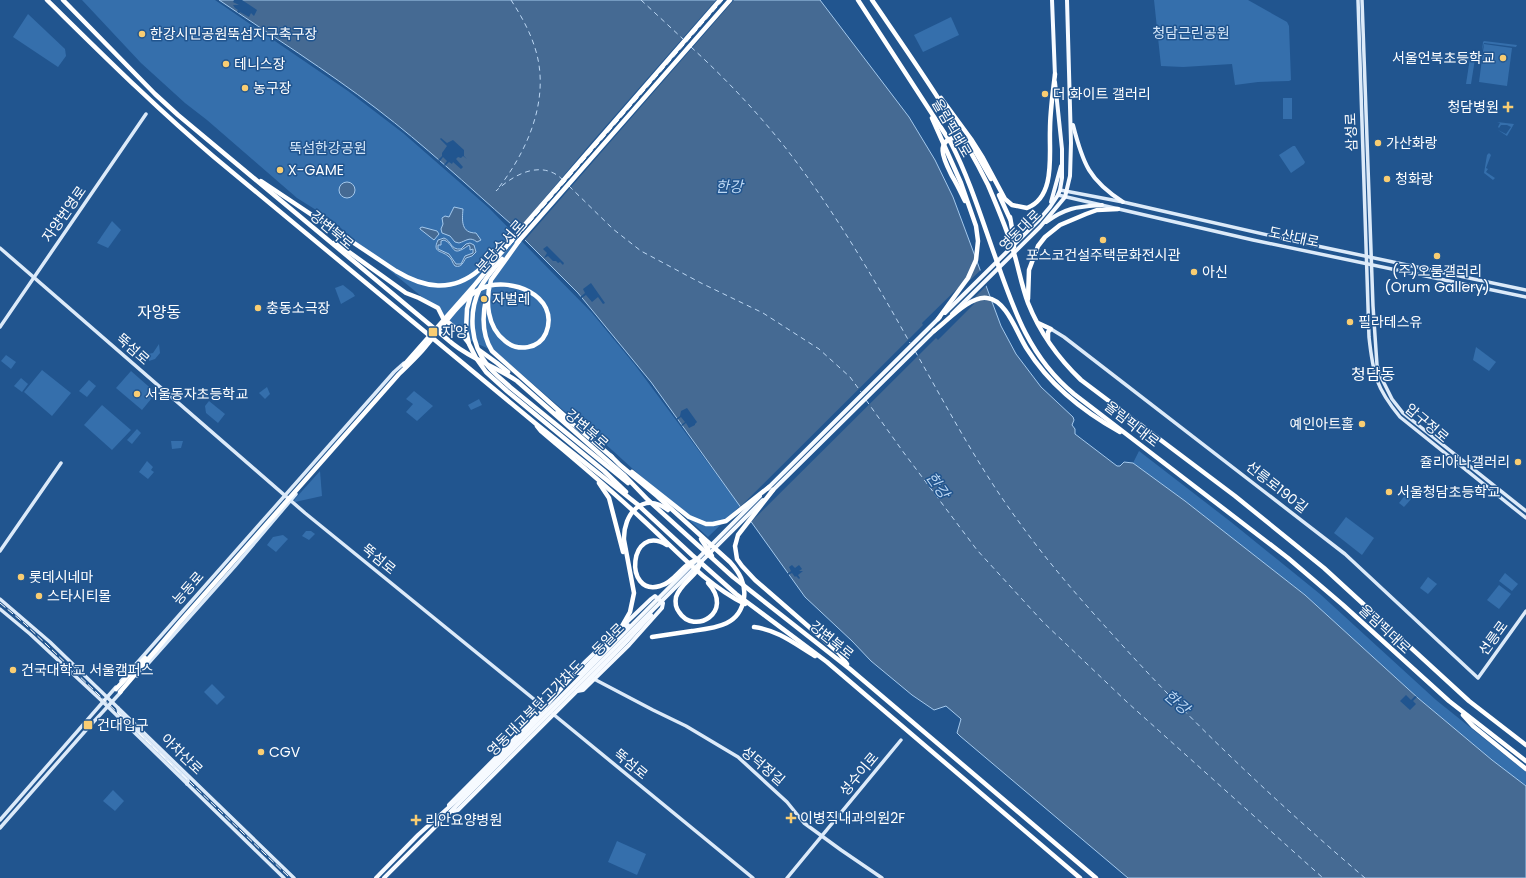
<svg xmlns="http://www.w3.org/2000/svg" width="1526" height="878" font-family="Poppins,'Noto Sans KR',sans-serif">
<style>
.green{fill:#356fac}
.water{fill:#456a93;stroke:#a4c9ed;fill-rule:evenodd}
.pier{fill:#21558f}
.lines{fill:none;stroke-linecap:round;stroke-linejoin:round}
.ferry{stroke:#bcd7f3;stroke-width:1;stroke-dasharray:5 4;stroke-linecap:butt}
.secondary{stroke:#dceaf9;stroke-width:3.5}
.primary{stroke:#f6faff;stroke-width:4}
.highway{stroke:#fff;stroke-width:4.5}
.rail{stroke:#fff;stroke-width:1;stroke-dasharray:7 3;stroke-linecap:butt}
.poi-dot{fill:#f9cd72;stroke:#21558f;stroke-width:1.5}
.labels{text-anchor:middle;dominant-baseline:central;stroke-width:3;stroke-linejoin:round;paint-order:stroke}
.park-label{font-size:14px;fill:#d6e7f9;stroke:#21558f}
.poi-label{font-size:14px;fill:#fff;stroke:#21558f;text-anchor:start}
.street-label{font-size:14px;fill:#fff;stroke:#21558f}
.water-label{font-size:15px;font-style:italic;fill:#bcd7f3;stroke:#21558f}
.quarter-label{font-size:16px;fill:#fff;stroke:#21558f}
</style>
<rect width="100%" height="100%" fill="#21558f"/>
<g class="green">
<path d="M82 0H215L348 91 403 133 489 208 592 313 635 365 740 506 708 537 602 441 600 442 496 352 471 341 438 310 365 250 332 220 297 198 207 120 185 103 141 63Z"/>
<path d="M1154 0H1248L1287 22 1289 26 1291 80 1289 81 1258 82 1235 85 1232 64 1183 67 1161 66Z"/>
<path d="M28 14 65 49 66 56 58 67 13 37Z"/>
<path d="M951 17 959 35 923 52 914 35Z"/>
<path d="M1484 41 1517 45 1516 47 1484 43 1482 51 1483 42Z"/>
<path d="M1484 44 1512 48 1507 86 1479 82Z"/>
<path d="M1470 58 1475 59 1471 84H1466Z"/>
<rect x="1283" y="98" width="9" height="21"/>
<path d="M1497 122 1514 124 1507 136 1498 130 1506 134 1511 127 1507 125H1501L1499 128 1498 127 1500 123Z"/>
<path d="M1293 146H1295L1305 162 1304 164 1291 173 1279 155Z"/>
<path d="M1489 153 1491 155 1486 168 1488 169 1486 172 1495 178 1493 180 1484 173 1487 155Z"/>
<path d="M112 221 121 230 108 248 97 243Z"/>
<path d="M343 285 353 293 355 296 341 304 335 288Z"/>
<path d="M159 344 160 353 155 359 149 361 148 354 153 353Z"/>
<path d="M1476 347 1496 362 1489 371 1473 360Z"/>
<path d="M6 355 16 362 11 369 1 361Z"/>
<path d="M42 370 71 393 52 416 24 392Z"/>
<path d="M131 371 156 393 142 410 116 388Z"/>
<path d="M21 378 28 384 22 392 14 386Z"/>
<path d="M89 380 96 386 87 397 79 391Z"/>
<path d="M267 387 270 394 265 399 259 393Z"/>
<path d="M414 391 433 406 417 421 406 412 413 404 406 399Z"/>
<path d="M479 399 482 405 471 410 468 405Z"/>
<path d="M209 401 225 414 218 423 206 413 205 406Z"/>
<path d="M102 405 131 430 112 450 84 425Z"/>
<path d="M137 429 141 433 132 444 127 440Z"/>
<path d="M171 441H183L181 448 172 449Z"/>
<path d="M1139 451 1231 522 1320 594 1436 700 1526 772V786L1492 760 1418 698 1305 595 1185 501 1133 463Z"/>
<path d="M147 461 153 467 151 470 154 472 148 479 139 472Z"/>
<path d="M320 471 322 496 295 502 294 500Z"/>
<path d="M1407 493 1413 497 1404 507 1399 503Z"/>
<path d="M1346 517 1374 538 1362 555 1334 533Z"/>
<path d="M306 531H311L315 534 309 540 302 536Z"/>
<path d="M283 535 288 539 276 552 267 545 273 537Z"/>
<path d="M1505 573 1518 584 1512 591 1499 581Z"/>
<path d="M1428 577 1437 584 1428 594 1420 588Z"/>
<path d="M1499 585 1511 594 1499 609 1487 600Z"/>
<path d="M212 684 225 697 217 705 204 692Z"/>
<path d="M113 790 124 801 115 811 103 801Z"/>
<path d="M617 841 646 854 637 875 608 862Z"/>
</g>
<g class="water">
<path d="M219 0H820L909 117 935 160 953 197 1001 326 1016 354 1041 387 1073 417 1074 420 1072 425 1075 429V434L1117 466H1120L1124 462 1133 463 1185 501 1305 595 1418 698 1492 760 1526 786V878H1128L960 736 957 733 961 719 960 718 946 706 934 710 912 695 871 661 852 641 805 597 651 382 578 293 523 238 511 224C467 185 424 145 377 109 326 70 272 36 219 0Z"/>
<circle cx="347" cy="190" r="8"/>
<path d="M454 207 463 209C462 221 461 233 476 233L481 240 477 242C470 236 466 241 459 243L455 242 450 236 442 233 441 229 443 224 442 218 445 216 449 217Z"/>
<path d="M422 227 437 231 439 234 434 240 420 229V228Z"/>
<path d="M444 238C452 241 450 250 461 249L466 244 470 243 474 245 476 252 472 256 466 258C463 262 462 268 455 266 452 263 452 258 448 256 441 250 432 253 438 240ZM444 240C456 245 450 259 469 245L470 247V250L473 249V253L465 256 461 264H456L449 254 438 249V245H441V241Z"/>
</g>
<g class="pier">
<path d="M234 0H242L257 10 254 16 251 13 249 17 240 12 239 13 237 12 238 10 235 8 233 5H239L233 2Z"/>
<path d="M716 0H734L524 241 516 232 591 143Z"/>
<path d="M441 138 447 143 453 140 464 150V156L467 159 463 156 461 158 458 157 456 159 463 167 461 169 453 162 452 164 449 162 445 166 444 165 447 161 443 157 440 161 438 160 442 156V153L447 146 440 139Z"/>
<path d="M547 246 564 263 563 265 560 262 558 263 556 261H553L548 256 544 258 547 253 543 249Z"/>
<path d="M982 269 988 284 976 296 974 304 938 340 936 338 750 523 739 508 923 325 922 323 960 286 968 282Z"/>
<path d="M591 283 605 303 603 304 598 297 592 302 586 295 580 299 579 298 585 293 583 289Z"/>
<path d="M687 408 697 422 695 424V425L689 428 686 423 682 426 681 425 685 422 681 417 677 420 676 419 680 416 681 411Z"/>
<path d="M792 565 795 568 799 565 802 569 799 571H803L798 575 800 578 799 579 796 576 795 577 792 573 788 575 787 574 791 571 789 567Z"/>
<path d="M1406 695 1411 700 1415 696 1417 697 1413 701 1416 704 1410 710 1400 701Z"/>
</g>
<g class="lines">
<g class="ferry">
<path d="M511 0C522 17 532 35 537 55 549 103 526 154 496 191 514 174 542 159 563 180"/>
<path d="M641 0 683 39"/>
<path d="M691 47C726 79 759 114 788 151 835 212 873 277 910 343"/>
<path d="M569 186 613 229 641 251 701 283 763 313 819 349 850 377 861 392"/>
<path d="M915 351C948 409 979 468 1019 522 1047 561 1080 599 1113 635 1191 722 1276 802 1365 878"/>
<path d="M866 400 904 453 977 550 1043 622 1128 703 1323 878"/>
</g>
<g class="secondary">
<path d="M1358 0 1369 337C1373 374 1376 388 1400 417L1526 518"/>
<path d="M1362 0 1373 306 1377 365 1381 377 1392 399 1403 413 1526 511"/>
<path d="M1060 190 1123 202 1303 243 1526 290"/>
<path d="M1058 195 1253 240 1526 297"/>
<path d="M0 248 305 513 546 709"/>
<path d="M0 327 146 114"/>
<path d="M1051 329 1064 337 1345 554 1478 678 1526 611"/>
<path d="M0 551 61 463"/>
<path d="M0 599 50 642 294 878"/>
<path d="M0 609 30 634 103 702 284 878"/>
<path d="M137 676 235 566 296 494"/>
<path d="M594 679 653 710 686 726 738 757 787 802 804 823 841 850 882 878"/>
<path d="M121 681 394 372 404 363"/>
<path d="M118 708 119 713 188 780 187 784"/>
<path d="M553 714 753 878"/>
<path d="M0 820 116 687"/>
<path d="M0 828 87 729 121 692"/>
<path d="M787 878 901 740"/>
</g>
<g class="primary">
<path d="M1052 0 1055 76"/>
<path d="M1073 125C1083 164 1089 180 1123 202"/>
<path d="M1051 202 1061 166"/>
<path d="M1046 222C1067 207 1077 207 1102 205"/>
<path d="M945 313 1039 220 1050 207 1058 195 1060 190 1062 178V149L1055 82"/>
<path d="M952 314 1040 227 1065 197 1070 176 1071 143 1067 0"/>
<path d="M767 489 940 317"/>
<path d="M771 492 935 330"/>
<path d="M576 673H580L628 625"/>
<path d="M449 805 538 715 584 663 651 599 655 596 663 603 662 608 629 645 583 690 577 691"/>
<path d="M453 811 458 810 628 640 651 615"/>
<path d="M376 878 418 835 468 790 760 496"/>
<path d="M384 878 763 500"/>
</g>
<g class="highway">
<path d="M47 0C102 54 156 108 214 157L535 423 637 504 692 555 736 594 827 662 1080 878"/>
<path d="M63 0 155 94 178 115 453 344C473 360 497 367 517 381L625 476 648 500 733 577 850 669 1096 878"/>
<path d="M858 0 951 143C970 180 982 220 996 259 1014 311 1030 358 1074 394L1288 558 1343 605 1449 701 1526 761"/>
<path d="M872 0C913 60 956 120 988 185 997 206 1008 232 1014 253 1019 270 1022 287 1028 303 1040 333 1058 358 1081 380L1235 496 1324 568 1469 701 1526 745"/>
<path d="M941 98 971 139 983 158 1005 199 1012 205 1027 208C1056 197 1049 154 1050 130 1050 111 1053 92 1055 74"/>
<path d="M932 118 961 183 976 226 978 241 976 260 968 278 938 319"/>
<path d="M261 181 396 271C424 288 452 293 479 270 489 261 496 250 507 242"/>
<path d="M999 195 1010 219"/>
<path d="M965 201C961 193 957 184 952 176 945 162 932 139 959 137L967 140 971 144 991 179"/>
<path d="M1010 217 1013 234 1014 247"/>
<path d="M334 243 342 247 406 293 419 298 438 308 443 318 455 328"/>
<path d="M517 243 730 0"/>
<path d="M502 259C494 268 486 277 480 288 468 313 470 344 488 366 494 374 503 380 510 387L628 483"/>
<path d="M486 299C482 317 482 335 492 351L566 417"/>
<path d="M1028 299 1029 270 1038 246 1045 237 1060 225 1086 214 1097 210 1118 209"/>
<path d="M1038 323 1051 329 1048 332V340"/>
<path d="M934 331C947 321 971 295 987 298 1007 300 1017 334 1027 349 1049 384 1084 412 1120 432"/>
<path d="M460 332 468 342"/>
<path d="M479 350 497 363 508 372"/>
<path d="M404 365 472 288"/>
<path d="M557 413 578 428 612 457"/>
<path d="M537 426 541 431C575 460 609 488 642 519 675 549 705 584 745 604"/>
<path d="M611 456 620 465 657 496 730 562C739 572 746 583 744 598 740 626 715 628 692 631 679 633 665 635 652 637"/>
<path d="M632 472 689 517 706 524H713L726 521 769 487"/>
<path d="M599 483 609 498 623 552"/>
<path d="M773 490 738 535 735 546 737 559 742 566 755 580 839 653 847 664"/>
<path d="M626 492 604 471 507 391 486 372 476 358 469 344 466 330 467 309 473 287 515 236 720 0"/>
<path d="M701 539 712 556"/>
<path d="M667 545C629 522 623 597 660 586 671 584 679 571 687 565 690 562 694 561 698 559"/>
<path d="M701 562C699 566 698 570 695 573 689 580 679 587 676 597 675 602 676 608 679 612 694 636 735 612 708 583"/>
<path d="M622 626 630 612 634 593 624 540C623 514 643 491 668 510"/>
<path d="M754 627C778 630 795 644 815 656"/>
<path d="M116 689 145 658"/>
<path d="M120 692 179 623 399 374C408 365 418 356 426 346 442 328 459 300 480 289 508 275 561 295 546 333 539 349 518 352 505 341 487 327 485 301 491 280L519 241"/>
<path d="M1463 715 1473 726 1526 769"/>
</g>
<g class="rail">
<path d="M0 603 25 624 290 878"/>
<path d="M147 660 459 304 723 0"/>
</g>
</g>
<g class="poi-dot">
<circle cx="142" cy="34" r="4"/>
<circle cx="1503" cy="58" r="4"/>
<circle cx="226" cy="64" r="4"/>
<circle cx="245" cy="88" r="4"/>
<circle cx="1045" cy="94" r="4"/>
<path d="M1506 101h4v4h4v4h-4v4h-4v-4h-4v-4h4z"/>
<circle cx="1378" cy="143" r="4"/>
<circle cx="280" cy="170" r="4"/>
<circle cx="1387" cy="179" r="4"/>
<circle cx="1103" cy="240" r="4"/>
<circle cx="1437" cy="256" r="4"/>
<circle cx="1194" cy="272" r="4"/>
<circle cx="484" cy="299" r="4"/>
<circle cx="258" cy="308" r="4"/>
<circle cx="1350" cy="322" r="4"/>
<rect x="428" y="327" width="10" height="10" rx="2"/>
<circle cx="137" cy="394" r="4"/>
<circle cx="1362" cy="424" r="4"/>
<circle cx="1518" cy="462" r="4"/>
<circle cx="1389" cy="492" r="4"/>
<circle cx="21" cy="577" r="4"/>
<circle cx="39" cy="596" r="4"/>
<circle cx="13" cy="670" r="4"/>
<rect x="83" y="720" width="10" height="10" rx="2"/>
<circle cx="261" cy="752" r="4"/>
<path d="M789 812h4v4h4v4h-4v4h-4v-4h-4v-4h4z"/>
<path d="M414 814h4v4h4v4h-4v4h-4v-4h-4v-4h4z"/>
</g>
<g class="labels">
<g class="park-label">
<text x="1191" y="33">청담근린공원</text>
<text x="328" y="148">뚝섬한강공원</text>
</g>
<g class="poi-label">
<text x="150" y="34">한강시민공원뚝섬지구축구장</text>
<text x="1495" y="58" text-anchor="end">서울언북초등학교</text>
<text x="234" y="64">테니스장</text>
<text x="253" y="88">농구장</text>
<text x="1053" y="94">더 화이트 갤러리</text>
<text x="1499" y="107" text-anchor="end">청담병원</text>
<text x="1386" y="143">가산화랑</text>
<text x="288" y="170">X-GAME</text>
<text x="1395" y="179">청화랑</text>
<text x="1103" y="255" text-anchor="middle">포스코건설주택문화전시관</text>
<text x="1437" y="271" text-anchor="middle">(주)오룸갤러리<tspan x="1437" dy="16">(Orum Gallery)</tspan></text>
<text x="1202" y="272">아신</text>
<text x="492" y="299">자벌레</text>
<text x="266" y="308">충동소극장</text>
<text x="1358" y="322">필라테스유</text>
<text x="442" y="332">자양</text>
<text x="145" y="394">서울동자초등학교</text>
<text x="1354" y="424" text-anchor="end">예인아트홀</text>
<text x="1510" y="462" text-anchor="end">쥴리아나갤러리</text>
<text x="1397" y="492">서울청담초등학교</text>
<text x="29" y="577">롯데시네마</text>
<text x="47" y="596">스타시티몰</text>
<text x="21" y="670">건국대학교 서울캠퍼스</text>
<text x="97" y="725">건대입구</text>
<text x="269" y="752">CGV</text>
<text x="800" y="818">이병직내과의원2F</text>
<text x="425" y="820">리안요양병원</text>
</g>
<g class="street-label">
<text transform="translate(952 128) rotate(60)">올림픽대로</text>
<text transform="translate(1351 132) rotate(-92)">삼성로</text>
<text transform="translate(64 214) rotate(-55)">자양번영로</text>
<text transform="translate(332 230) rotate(40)">강변북로</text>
<text transform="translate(1020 230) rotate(-45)">영동대로</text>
<text transform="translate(1294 237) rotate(12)">도산대로</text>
<text transform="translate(500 246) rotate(-49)">분당수서로</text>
<text transform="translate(133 349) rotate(41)">뚝섬로</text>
<text transform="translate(1427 423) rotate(40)">압구정로</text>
<text transform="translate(1132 424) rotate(38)">올림픽대로</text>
<text transform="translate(587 429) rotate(41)">강변북로</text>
<text transform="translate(1277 487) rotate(38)">선릉로190길</text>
<text transform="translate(379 559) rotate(39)">뚝섬로</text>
<text transform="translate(188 588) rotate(-49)">능동로</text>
<text transform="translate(1385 629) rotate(43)">올림픽대로</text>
<text transform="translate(1493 638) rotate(-54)">선릉로</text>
<text transform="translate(608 639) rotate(-45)">동일로</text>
<text transform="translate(832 640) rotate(39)">강변북로</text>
<text transform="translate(535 708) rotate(-45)">영동대교북단고가차도</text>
<text transform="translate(182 754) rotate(44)">아차산로</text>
<text transform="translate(631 764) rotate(39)">뚝섬로</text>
<text transform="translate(763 766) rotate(40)">성덕정길</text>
<text transform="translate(859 774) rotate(-50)">성수이로</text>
</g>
<g class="water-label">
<text x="729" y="186">한강</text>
<text transform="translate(938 485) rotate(55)">한강</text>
<text transform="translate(1177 702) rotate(40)">한강</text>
</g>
<g class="quarter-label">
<text x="159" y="312">자양동</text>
<text x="1373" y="374">청담동</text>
</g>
</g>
</svg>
